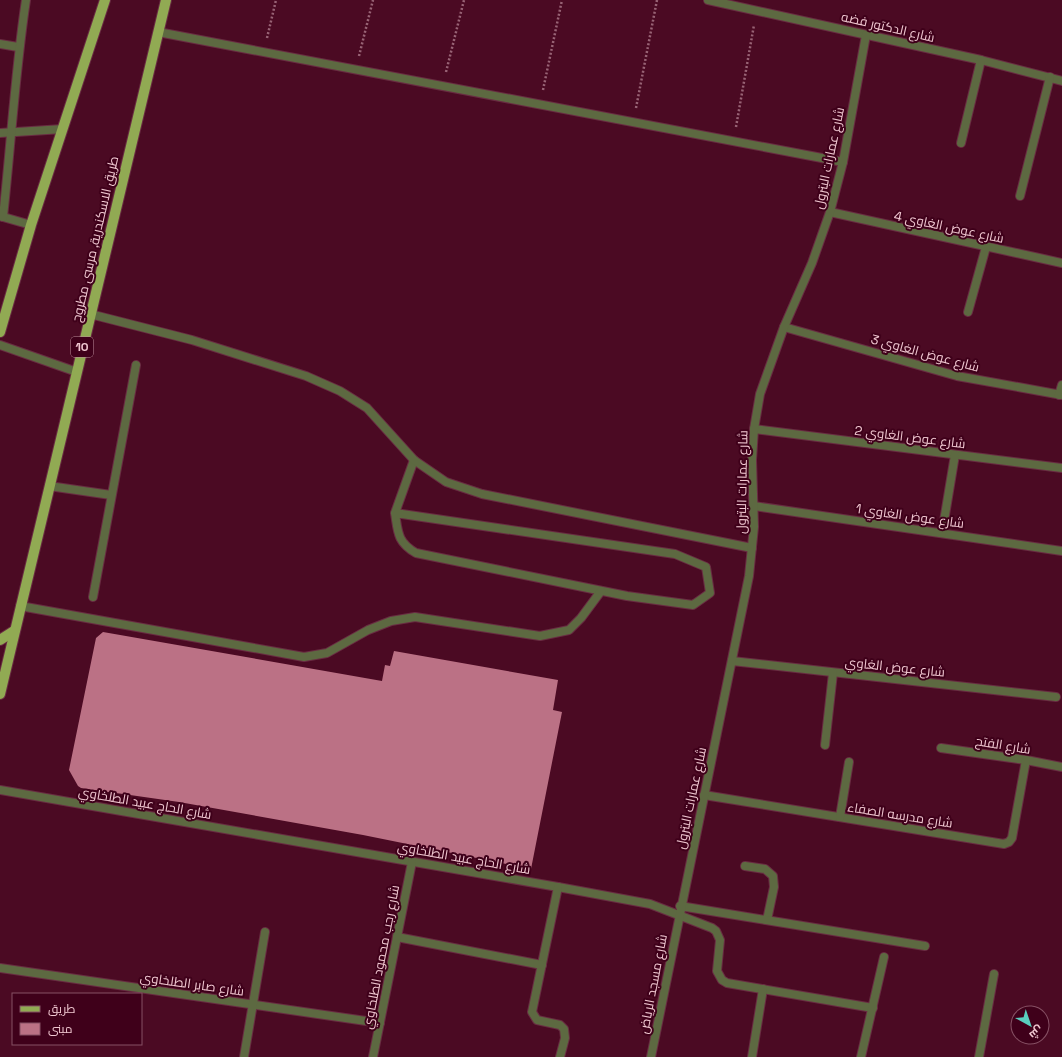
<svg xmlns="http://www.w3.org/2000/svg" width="1062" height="1057" font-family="'Space Grotesk',Cairo,sans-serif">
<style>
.building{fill:#bb7185}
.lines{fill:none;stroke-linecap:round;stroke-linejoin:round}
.lane-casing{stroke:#692c42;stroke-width:10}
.street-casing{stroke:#692c42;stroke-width:10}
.primary-casing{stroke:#692c42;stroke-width:12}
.path{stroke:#986375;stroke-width:2.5;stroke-dasharray:2 2;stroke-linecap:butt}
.lane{stroke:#5d6941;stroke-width:8}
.street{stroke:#5d6941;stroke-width:8}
.primary{stroke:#91aa53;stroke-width:10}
.labels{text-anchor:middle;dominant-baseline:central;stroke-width:4;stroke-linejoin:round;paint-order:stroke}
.shield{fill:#3f001a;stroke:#bc8c9b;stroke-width:1}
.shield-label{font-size:12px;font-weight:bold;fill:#f1c8d2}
.street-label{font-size:13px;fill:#f1c8d2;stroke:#3f001a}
</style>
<rect width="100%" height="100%" fill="#4b0a23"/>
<path class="building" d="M103 632 382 681 385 665 390 666 394 651 558 680 553 710 562 712 531 869 363 835 179 802 81 788 78 786 69 770 96 638Z"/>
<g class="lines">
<defs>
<g id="lane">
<path d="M49 486 111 495"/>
<path d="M395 513C398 532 397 542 416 553L627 596 693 605 710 593 706 567 675 554 395 513 414 460"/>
<path d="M93 597 136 365"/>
<path d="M20 606 304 657 327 653 368 630 391 621 415 617 540 636 569 630 581 618 601 591"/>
<path d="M745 866 765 869 773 876 774 887 767 920"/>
<path d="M680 906 925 946"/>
</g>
<g id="street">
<path d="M708 0 981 60 1062 81"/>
<path d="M158 32 843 162"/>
<path d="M0 44 18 47"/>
<path d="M0 133 63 129"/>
<path d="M961 143 981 60"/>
<path d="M1020 196 1050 77"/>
<path d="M830 212 1062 263"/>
<path d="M0 216 31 225"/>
<path d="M3 217C11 145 15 72 26 0"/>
<path d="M968 312 986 247"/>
<path d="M90 314 192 340 306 376 340 391 367 408 414 460 446 482 482 494 752 548"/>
<path d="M784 327 957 376 1062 395"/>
<path d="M0 345 77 372"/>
<path d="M1059 395 1062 385"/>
<path d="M754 429 1062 468"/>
<path d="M754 506 1062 551"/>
<path d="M942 533 955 455"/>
<path d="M732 661 1056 697"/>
<path d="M825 745 833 673"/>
<path d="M941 748 1026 760 1062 767"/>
<path d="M0 790 558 887 650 904 712 928 716 931 720 940 717 971 722 980 727 983 873 1008"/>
<path d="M704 795 1004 844 1009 842 1012 838 1026 760"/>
<path d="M840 817 849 762"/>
<path d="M558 887 532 1012 537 1020 560 1025 564 1029 565 1038 560 1057"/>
<path d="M397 937 542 965"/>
<path d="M0 968 380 1023"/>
<path d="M244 1057 265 932"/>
<path d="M373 1057 412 862"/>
<path d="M651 1057 749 576 754 527 752 460 754 429 760 394 784 327 812 263 830 212 843 162 866 35"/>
<path d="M752 1057 763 989"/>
<path d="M861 1057 884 957"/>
<path d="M979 1057 994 974"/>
</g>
<g id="primary">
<path d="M0 332 31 225 105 0"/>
<path d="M0 640 14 631"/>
<path d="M0 694 166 0"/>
</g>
</defs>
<use href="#lane" class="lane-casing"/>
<use href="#street" class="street-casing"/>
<use href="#primary" class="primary-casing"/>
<g class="path">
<path d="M267 38 276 0"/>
<path d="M359 56 373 0"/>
<path d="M446 72 464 0"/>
<path d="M543 90 562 0"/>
<path d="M636 108 657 0"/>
<path d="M736 127 754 25"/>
</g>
<use href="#lane" class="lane"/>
<use href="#street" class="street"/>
<use href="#primary" class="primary"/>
</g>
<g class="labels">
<rect class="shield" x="71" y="337" width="22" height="20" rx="3"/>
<g class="shield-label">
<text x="82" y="347">10</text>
</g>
<g class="street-label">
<text transform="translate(888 27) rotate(13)">شارع الدكتور فضه</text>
<text transform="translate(829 158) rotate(-78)">شارع عمارات البترول</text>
<text transform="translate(949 227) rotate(12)">شارع عوض الغاوي 4</text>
<text transform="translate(95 239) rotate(-77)">طريق الاسكندرية, مرسى مطروح</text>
<text transform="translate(925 353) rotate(15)">شارع عوض الغاوي 3</text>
<text transform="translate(910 437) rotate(7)">شارع عوض الغاوي 2</text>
<text transform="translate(742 482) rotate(-89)">شارع عمارات البترول</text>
<text transform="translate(910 516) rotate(8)">شارع عوض الغاوي 1</text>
<text transform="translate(895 667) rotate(6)">شارع عوض الغاوي</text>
<text transform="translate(1003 745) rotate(9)">شارع الفتح</text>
<text transform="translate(691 798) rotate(-78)">شارع عمارات البترول</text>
<text transform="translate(145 803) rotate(10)">شارع الحاج عبيد الطلخاوي</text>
<text transform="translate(900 815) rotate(9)">شارع مدرسه الصفاء</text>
<text transform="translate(464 858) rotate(10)">شارع الحاج عبيد الطلخاوي</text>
<text transform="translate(381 957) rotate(-79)">شارع رجب محمود الطلخاوي</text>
<text transform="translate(192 984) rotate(8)">شارع صابر الطلخاوي</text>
<text transform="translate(653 984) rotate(-79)">شارع مسجد الرياض</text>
</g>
</g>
<rect x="12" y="993" width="130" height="52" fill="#3f001a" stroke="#865064"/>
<rect x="20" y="1006" width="20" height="6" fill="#91aa53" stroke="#865064"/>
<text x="48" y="1013" font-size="12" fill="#f1c8d2">طريق</text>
<rect x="20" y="1023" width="20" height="12" fill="#bb7185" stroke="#865064"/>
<text x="48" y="1033" font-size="12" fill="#f1c8d2">مبنى</text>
<g transform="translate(1030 1025) rotate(140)"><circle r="19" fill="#3f001a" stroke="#865064"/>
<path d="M0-3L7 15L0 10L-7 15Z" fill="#59cebe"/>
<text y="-6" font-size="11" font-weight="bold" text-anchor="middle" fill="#f1c8d2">ش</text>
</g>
</svg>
